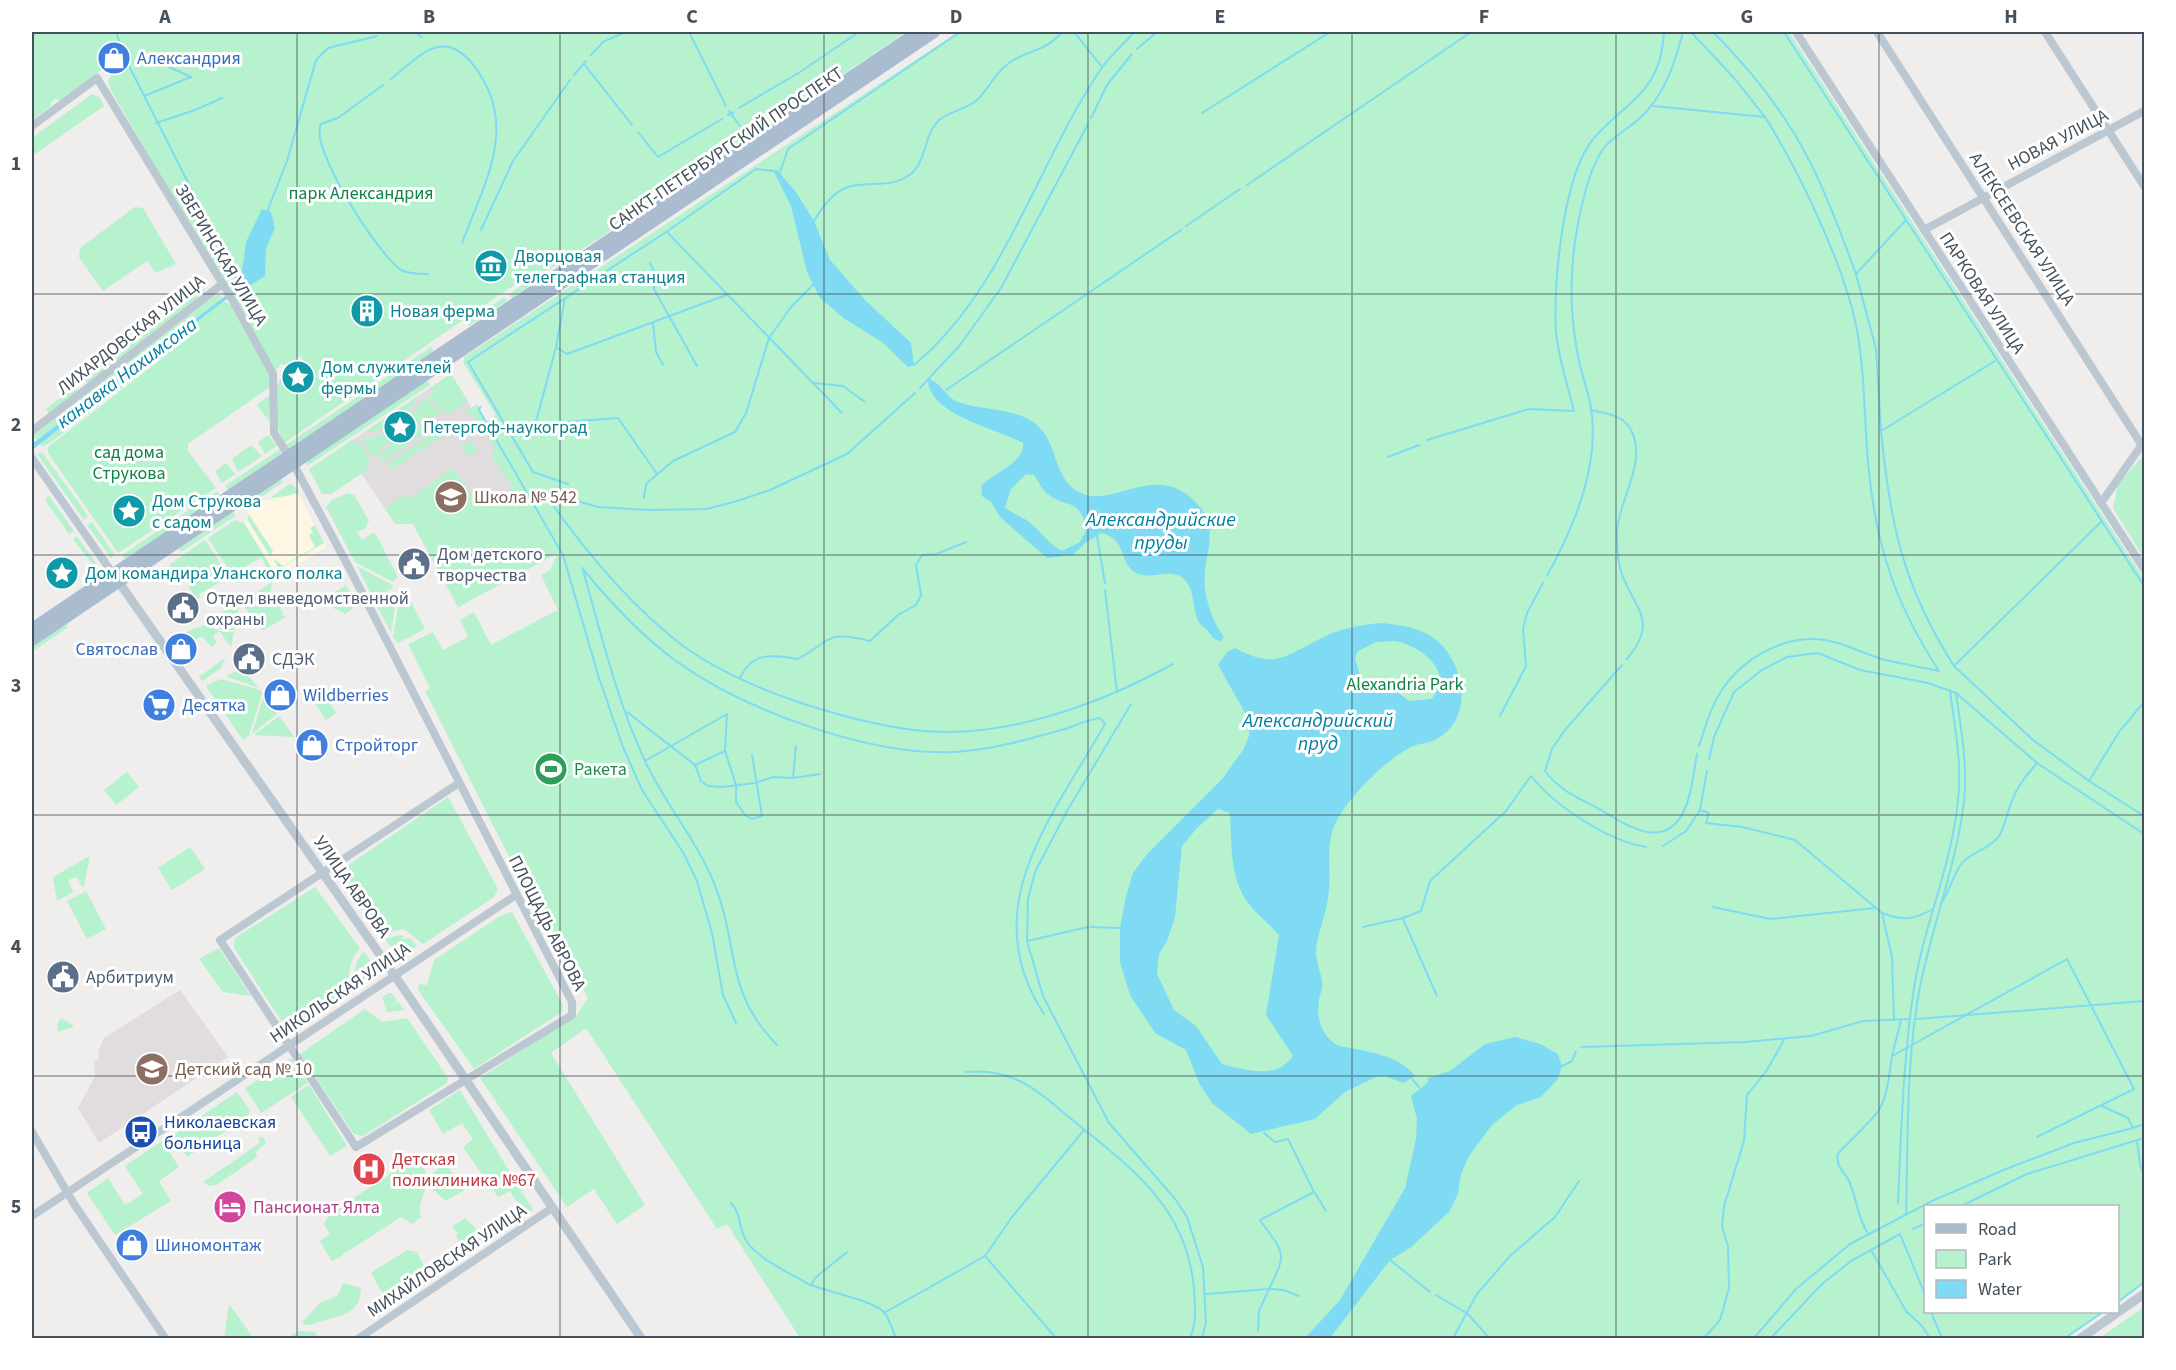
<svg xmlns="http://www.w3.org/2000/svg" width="2176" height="1370" font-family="'Source Sans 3',sans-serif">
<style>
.commercial{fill:#fdf6e3}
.education{fill:#e1ddde}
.green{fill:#b6f2cd}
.water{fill:#7fdbf3;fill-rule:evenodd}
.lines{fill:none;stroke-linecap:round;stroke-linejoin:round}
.stream{stroke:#7fdbf3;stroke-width:2}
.minor{stroke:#bcc8d1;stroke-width:8}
.tertiary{stroke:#bcc8d1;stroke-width:9}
.primary{stroke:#aabccf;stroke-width:12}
.grid{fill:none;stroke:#44505c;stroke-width:1.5;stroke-opacity:0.55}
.labels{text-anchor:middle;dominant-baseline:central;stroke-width:6;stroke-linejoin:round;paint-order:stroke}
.shop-label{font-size:18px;fill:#366cbe;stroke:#fff;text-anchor:start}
.street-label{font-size:18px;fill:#44505c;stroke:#fff}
.park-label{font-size:18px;fill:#0f8349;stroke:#fff}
.culture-label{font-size:18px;fill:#0d838f;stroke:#fff;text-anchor:start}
.education-label{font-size:18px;fill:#785e54;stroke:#fff;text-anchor:start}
.service-label{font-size:18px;fill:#4e5e75;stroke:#fff;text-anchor:start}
.leisure-label{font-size:18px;fill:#27864d;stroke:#fff;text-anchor:start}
.transit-label{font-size:18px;fill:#164399;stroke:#fff;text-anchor:start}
.health-label{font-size:18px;fill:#be3a42;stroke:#fff;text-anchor:start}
.hotel-label{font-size:18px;fill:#b23c85;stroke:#fff;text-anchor:start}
.water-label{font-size:20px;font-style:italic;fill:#0281a2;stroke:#fff}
.neatline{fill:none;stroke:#44505c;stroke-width:2}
.grid-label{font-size:20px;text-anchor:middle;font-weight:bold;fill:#44505c}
</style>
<rect width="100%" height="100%" fill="#f0eded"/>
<path class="commercial" d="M290 484 297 491 326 547 278 577 244 523 249 515 247 512Z"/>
<g class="education">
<path d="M451 374 558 552 458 607 413 524H395L361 473 320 462Z"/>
<path d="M180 990 228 1057 99 1143 78 1108 95 1076 94 1061 99 1060 98 1052 104 1038Z"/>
</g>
<g class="green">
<path d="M32 32H906L577 253 541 274 536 270 284 443C276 431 272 395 279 382 281 378 286 376 290 373L288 370 305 362 300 356 285 366 282 363 275 371 238 306C237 297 235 290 226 286L215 268 110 89 108 80 113 73 111 68 103 69 60 100 55 99 51 102V106L32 120Z"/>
<path d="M958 32H1789L2144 579V1283L2118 1301V1206H1926V1312H2103L2064 1338H800L727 1224 717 1229 586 1028 551 1053 645 1205 617 1224 594 1189 567 1207 480 1078 577 1015 588 998 544 912 538 914 425 691 430 688 408 644 433 632 443 650 468 637 460 620 474 612 491 645 558 610 541 575 550 570 558 553 458 607 413 524H395L385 508 403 496 411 498 451 469 455 470 480 508 488 503 490 507 496 506 495 504 506 497 505 493 513 488 492 457 494 447 475 418 464 413 477 404 485 422 496 415 464 364V357Z"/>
<path d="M92 94 99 97 104 106 32 156V138Z"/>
<path d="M135 207 143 208 176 264 156 273 147 261 103 291 79 257 80 248Z"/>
<path d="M535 276 539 279 512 298 509 294Z"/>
<path d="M203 289 206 293 88 383 84 380Z"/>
<path d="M220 295 222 298 37 440 33 436 212 296Z"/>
<path d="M504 297 507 301 469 326 467 322Z"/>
<path d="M224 301 232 306 270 372V387L188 444V451L216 488 118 553 48 453V447L227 308 51 442 42 447 39 443Z"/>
<path d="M431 347 434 351 289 449 286 445Z"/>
<path d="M451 374 468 401 448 415 445 411 441 413 429 395 433 392 430 388Z"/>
<path d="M427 380 430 385 307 466 306 460Z"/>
<path d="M75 387 78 391 49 413 46 409Z"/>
<path d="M419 395 404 419H396L391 428 363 433Z"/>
<path d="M268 396 270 397 269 421 257 405Z"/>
<path d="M427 396 439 415 409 424 406 421Z"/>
<path d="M436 420 438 424 411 442 406 434 409 427Z"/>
<path d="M438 430 442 436 391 470 387 464Z"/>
<path d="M392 431 394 434 374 458 362 440Z"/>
<path d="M268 435 277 446 265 454 258 442Z"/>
<path d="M396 436H404L409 444 382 462 379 458Z"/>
<path d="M352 440 355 444 359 442 371 460 367 463 370 468 331 494H322L309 469Z"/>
<path d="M473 441 478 451 468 457 461 446Z"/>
<path d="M251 445 262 456 238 472 232 459Z"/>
<path d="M280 449 282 453 228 490 225 486Z"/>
<path d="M42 452 88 516 84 520 37 454Z"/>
<path d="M2140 459 2144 460V558L2113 508 2118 484Z"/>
<path d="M226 463 235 474 222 483 215 471Z"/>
<path d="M280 478 283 482 242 510 240 506Z"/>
<path d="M289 484 294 486 300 496 296 493C286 498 275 495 266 501Z"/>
<path d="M217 491 220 496 125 559 122 555Z"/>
<path d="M348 493 354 495 369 521 365 529 357 532 362 540 372 533 376 534 398 577 393 582 355 562 326 507 332 500Z"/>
<path d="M49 496 74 531 69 534 45 500Z"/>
<path d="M233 511 235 516 181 552 177 547Z"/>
<path d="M249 515 273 551 270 556 247 519Z"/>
<path d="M235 520 244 523 274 572 273 575 271 576 261 557 237 572 233 567 229 570 208 538Z"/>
<path d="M92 522 115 555 111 558 87 525Z"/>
<path d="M315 525 324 543 279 569 273 558 283 566 315 547 309 535 313 533 310 528Z"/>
<path d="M77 536 98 566 96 569 73 539Z"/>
<path d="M205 540 226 572 222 574 225 579 199 594 200 598 197 600 188 586 197 578 188 565 175 573 169 565Z"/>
<path d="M357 566 392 585 393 588 373 598Z"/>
<path d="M272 582 271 591 266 596 267 598 272 593 284 615 276 613 286 617 263 630 259 628 264 622 258 627 244 606 253 604 244 602Z"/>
<path d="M346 585 357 605 345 614 320 601Z"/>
<path d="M394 592 397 594 391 633 375 602Z"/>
<path d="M407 594 425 629 398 643 393 637 400 595Z"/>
<path d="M233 605 239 607 235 630C224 630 216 630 209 621Z"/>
<path d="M67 622V628L32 652V646Z"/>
<path d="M208 624 219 631 234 632 231 647 219 631 213 636 217 643 211 647 202 636 193 642 186 632Z"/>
<path d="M226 657 220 669 202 681 199 677Z"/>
<path d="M242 669 259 688 225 676Z"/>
<path d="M221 679 260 690 262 693 249 736 243 740 206 686Z"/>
<path d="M322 692 336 713 326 720 312 699Z"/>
<path d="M264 695 277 714 252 734Z"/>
<path d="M279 716 294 737 254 735Z"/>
<path d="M127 772 139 787 116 805 104 790Z"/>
<path d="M448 797 498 889 494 897 423 944 404 929 384 933 377 930 337 873Z"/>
<path d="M190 847 205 869 172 890 158 868Z"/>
<path d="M90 856 84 886 82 887 77 877 68 880 73 892 57 901 53 877Z"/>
<path d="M315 887 360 948C349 961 347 973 352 989L295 1028H286L234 948 235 938Z"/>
<path d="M86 891 106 929 87 939 67 901Z"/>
<path d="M512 912 563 1005 562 1012 474 1069 418 990 419 984 427 985 434 960 500 916Z"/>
<path d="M400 935 404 936 403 939 410 938 417 946 409 950 408 948V951L404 950 406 952 397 956 392 951 394 949H391L401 941 391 947 385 939Z"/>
<path d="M219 948 251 996 223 992 199 959Z"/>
<path d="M364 952 372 963 374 972 358 983C353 972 355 960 364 952Z"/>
<path d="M388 993H392L397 1000 389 1010 398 1001 404 1010 387 1012 382 997Z"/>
<path d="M365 1009 382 1022 407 1018 448 1078 447 1083 363 1136 354 1134 300 1054Z"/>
<path d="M60 1018 73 1025V1027L58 1032 57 1025Z"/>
<path d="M292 1058 308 1083 261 1113 245 1088Z"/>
<path d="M309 1085 347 1146 330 1156 291 1097Z"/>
<path d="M460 1090 533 1210 518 1220 514 1213 521 1208 510 1191 498 1197 463 1147 473 1139 462 1123 443 1134 429 1110Z"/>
<path d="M237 1092 250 1111 248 1116 187 1157 173 1135Z"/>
<path d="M263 1137 266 1143 256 1152 257 1157 218 1184 210 1186 203 1182 260 1143 258 1138Z"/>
<path d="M162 1141 179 1167 159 1181 171 1201 115 1235 87 1193 108 1178 125 1205 143 1194 125 1166Z"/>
<path d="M411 1160 421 1161C436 1189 415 1197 421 1217L412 1224 401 1217 333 1261 331 1260 320 1241 330 1234 324 1224 330 1214Z"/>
<path d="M443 1165 449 1168 464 1190 446 1201 429 1186 432 1174Z"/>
<path d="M465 1218 485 1237 465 1251 456 1236 458 1233 452 1227Z"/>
<path d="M407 1250 417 1252 428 1274 387 1301 371 1273C377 1267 397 1258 407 1250Z"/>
<path d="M343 1283 361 1288C360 1312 346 1314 326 1320 318 1322 313 1325 303 1325V1321L320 1303 338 1295Z"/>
<path d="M229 1304 252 1336 249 1338H224Z"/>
<path d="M2144 1307V1338H2100Z"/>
<path d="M300 1331 315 1332 318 1338H291L292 1334Z"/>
</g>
<g class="water">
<path d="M777 170 796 192 814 221 830 260 865 300 911 343 914 365 908 367 882 342 845 319 820 298 807 272 791 206 774 172Z"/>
<path d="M262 209 271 212 275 228 266 248 265 276 224 301 32 450V444L233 290 241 279 246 242Z"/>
<path d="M928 379C942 383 945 396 956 401 983 412 1020 406 1041 429 1058 447 1054 481 1081 493 1114 509 1159 457 1200 507 1217 528 1207 549 1205 572 1202 592 1212 621 1224 637L1221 641C1213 640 1212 636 1207 630 1204 627 1199 624 1198 620 1192 608 1195 591 1185 580 1172 566 1151 581 1136 573 1117 561 1128 539 1101 533L1085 543 1073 555 1047 558 1000 517 991 502 982 496 981 486C994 472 1024 464 1023 443 996 428 928 415 928 379ZM1026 474 1034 475C1039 482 1041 489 1049 495 1066 508 1079 497 1087 529L1080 542 1062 551C1048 544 1041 531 1029 522 1021 515 1013 515 1005 507L1011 489Z"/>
<path d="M1381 623C1411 626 1438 631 1453 661 1467 688 1466 724 1435 740 1427 744 1417 743 1409 748 1385 761 1352 794 1338 818 1323 844 1333 870 1328 898 1326 916 1317 933 1316 951 1316 962 1321 972 1322 982 1323 988 1320 994 1319 1000 1316 1019 1322 1037 1339 1046 1365 1051 1398 1054 1415 1076L1403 1083 1385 1076 1376 1077 1345 1092 1315 1119 1251 1134 1212 1103 1199 1083 1186 1050 1155 1033 1130 995 1120 962V928L1126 896 1133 873 1147 854 1223 778 1243 750 1249 736V720L1218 665 1227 652 1235 648C1277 670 1284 656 1322 638 1341 628 1360 625 1381 623ZM1395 641C1420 645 1457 673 1431 699L1409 701 1382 680 1361 678 1355 659 1358 651 1376 642ZM1218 809 1230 813C1232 845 1229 878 1249 904 1258 916 1270 924 1279 935L1266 1015 1293 1056C1277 1080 1245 1070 1222 1064L1196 1026 1174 1010 1157 974 1159 954 1167 941 1175 917 1182 846 1196 829Z"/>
<path d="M1515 1037 1540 1044 1558 1054 1562 1066 1558 1079 1541 1097 1517 1105 1492 1125 1469 1156 1461 1174 1458 1194 1449 1212 1410 1248 1390 1260 1330 1338H1305L1340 1300 1405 1188 1416 1139 1417 1119 1411 1096 1428 1082V1078L1450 1071 1485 1044Z"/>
</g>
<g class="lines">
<g class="stream">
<path d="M116 32 124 55"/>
<path d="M414 32 422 37"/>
<path d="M689 32 726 106"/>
<path d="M1074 32 1102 67"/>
<path d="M1713 32C1752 71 1786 114 1811 164 1829 199 1842 237 1856 274L1905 221"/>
<path d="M1784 32 2144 586"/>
<path d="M1137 49 1157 32"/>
<path d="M591 55 603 42 625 32"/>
<path d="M128 64 239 283"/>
<path d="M584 64 632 125"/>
<path d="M167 66 191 77"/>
<path d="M574 75 586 61"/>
<path d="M391 79C417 59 441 27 471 62 521 123 486 179 462 243"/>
<path d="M383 85 338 118 321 124C308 146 379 256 401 270 409 274 419 274 428 274"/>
<path d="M144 96 191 77"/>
<path d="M1653 106 1765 117 1735 79 1691 32"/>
<path d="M739 108 800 72 859 32"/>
<path d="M729 111 740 126"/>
<path d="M1202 113 1330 32"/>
<path d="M728 115 734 112"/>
<path d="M1091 118 1107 85 1132 54"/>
<path d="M156 123 195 110 222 98"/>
<path d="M638 132 658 157 722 119"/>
<path d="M780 172 788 149 960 32"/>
<path d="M1247 185 1471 32"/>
<path d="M267 212 287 161 316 60 328 48 377 36"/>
<path d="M814 221C821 209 832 194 845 188 865 180 888 189 908 176 929 162 922 132 942 118 954 110 968 109 978 99 990 87 994 74 1008 64 1027 49 1045 53 1062 32"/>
<path d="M1186 226 1240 189"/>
<path d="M481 230 513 161 570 80"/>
<path d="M667 232 842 413"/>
<path d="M650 263 654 271V289L697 366"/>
<path d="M1856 274 1876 349 1881 431 1995 361"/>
<path d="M565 298 556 347 567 354 729 294"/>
<path d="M653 323 656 352 663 365"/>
<path d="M914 365C1004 291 1037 163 1101 69 1110 56 1124 44 1134 32"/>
<path d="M814 383 843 386 865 402"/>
<path d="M920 388 960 345 1001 288 1088 124"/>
<path d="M946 390 1181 230"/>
<path d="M480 407 479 410 563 555 599 678 623 747 642 790 684 854 697 881 712 933 723 995 736 1023"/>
<path d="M1592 410C1606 414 1624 415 1631 430 1648 463 1618 500 1617 532 1617 545 1618 566 1623 577 1638 613 1657 622 1627 659"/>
<path d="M526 425 618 418 657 474"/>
<path d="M535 425 556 347"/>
<path d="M1881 431C1890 524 1903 586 1954 666L2102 521"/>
<path d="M1427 440 1529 409 1574 411C1568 386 1558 358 1556 331 1553 284 1563 174 1594 138 1629 99 1661 92 1664 32"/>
<path d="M1388 457 1419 445"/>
<path d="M568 484 533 472 468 362 666 232 756 169 775 171"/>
<path d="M543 491C581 546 626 601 678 642 713 669 755 687 795 701 834 714 873 725 914 730 1001 741 1098 705 1173 664"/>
<path d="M543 491 598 507 649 510 706 509 734 502 770 490 847 454 915 393"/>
<path d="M644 498 646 484 673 461 735 432 746 413 769 338 791 307 814 284"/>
<path d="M1097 536 1105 583"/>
<path d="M582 568C610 602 640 635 676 661 744 710 869 756 954 752 990 750 1026 740 1061 730 1074 727 1087 719 1100 718L1105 724C1053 816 974 908 1044 1014"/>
<path d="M583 570C601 634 617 701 645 761 665 804 696 839 714 883 740 946 723 990 777 1045"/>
<path d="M1547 576C1574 527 1600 466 1591 408 1588 389 1580 371 1577 351 1570 312 1570 268 1577 229 1581 207 1590 166 1604 148 1613 136 1628 129 1639 119 1665 95 1674 65 1683 32"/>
<path d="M1105 590 1117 692"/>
<path d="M1622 665 1565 730 1552 749 1545 771C1561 792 1579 798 1601 810 1621 822 1655 846 1676 823 1691 807 1693 775 1697 754"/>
<path d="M1954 666 2033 740 2089 781"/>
<path d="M740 678C753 651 771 655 798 659 832 640 826 630 870 641L898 615 916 605 921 595 916 565 922 555 936 554 966 542"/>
<path d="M2144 702 2119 732 2089 781 2144 816"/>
<path d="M627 712 695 765 701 781 708 786 722 787 755 783 773 777 793 778 820 774"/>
<path d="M1500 716 1526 666 1523 629 1527 613 1543 583"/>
<path d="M1699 746C1705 729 1709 710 1719 695 1737 663 1777 638 1814 639 1838 639 1862 654 1885 660 1903 664 1921 667 1939 671 1894 602 1875 543 1868 462 1864 417 1865 370 1856 325 1843 263 1799 171 1765 117"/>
<path d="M1709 759 1714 737 1734 692 1762 670 1787 657 1818 653 1860 670 1928 683 1956 693 2037 763C2027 775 2017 786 2012 801 2007 812 2005 827 1999 836 1990 849 1973 851 1962 863 1954 872 1950 891 1941 903"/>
<path d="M645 761 727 714 725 751 736 785V802L745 815 752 819 762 816 752 755"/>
<path d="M2037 763 2144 834"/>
<path d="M695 765 725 751"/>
<path d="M1707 771 1700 810 1709 813 1706 823 1742 827 1795 840 1882 913C1902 921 1914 920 1933 909"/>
<path d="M793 778 796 746"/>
<path d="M1663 846 1686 831 1700 810"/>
<path d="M1713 907 1770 919 1875 908"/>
<path d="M1882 913 1892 957 1894 1020"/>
<path d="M1403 919 1437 996"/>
<path d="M1088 927 1027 941 1028 899 1035 872 1067 811 1131 704"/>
<path d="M1091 927 1120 928"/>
<path d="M1363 927 1403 918 1421 911 1430 881 1506 811 1531 776C1555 806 1608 841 1646 847"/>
<path d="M1027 941 1043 996 1109 1123 1176 1200 1187 1217 1203 1267 1206 1323 1202 1338"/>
<path d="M1917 1019 2144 1001"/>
<path d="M1901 1020 1892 1056 2067 959 2134 1089 2037 1137"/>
<path d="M1581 1047 1746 1042 1811 1036 1863 1021 1910 1019"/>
<path d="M1562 1066 1572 1061 1576 1051"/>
<path d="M966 1072C1019 1067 1042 1096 1081 1127 1137 1172 1188 1212 1194 1289 1195 1307 1197 1322 1190 1338"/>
<path d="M1412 1079 1419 1087"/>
<path d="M2102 1106 2128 1118 2133 1128 2144 1124"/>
<path d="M2137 1140 2140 1164 2144 1175"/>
<path d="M1315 1193 1326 1211"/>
<path d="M731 1203C742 1214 738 1229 747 1242 761 1261 790 1273 810 1285"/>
<path d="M1898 1204C1901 1134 1903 1064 1913 995 1922 928 1952 867 1958 800 1962 763 1955 727 1950 691"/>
<path d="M1961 1206 2027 1174 2144 1138"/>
<path d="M1906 1215C1908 1141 1906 1065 1919 992 1931 928 1956 867 1964 802 1968 766 1961 729 1956 693"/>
<path d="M1913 1229 1926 1223"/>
<path d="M1869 1235C1857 1218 1857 1197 1848 1179 1843 1171 1835 1164 1838 1154 1840 1150 1872 1121 1879 1110 1888 1096 1889 1073 1892 1057"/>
<path d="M1871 1250 1906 1311 1922 1326 1930 1338"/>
<path d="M847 1252 815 1278 811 1285C829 1292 871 1300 884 1312 889 1318 893 1331 896 1338"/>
<path d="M985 1256 1056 1338"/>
<path d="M1390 1260 1430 1292"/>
<path d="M1206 1294 1269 1289C1288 1251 1284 1254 1260 1220L1314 1192 1288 1139 1275 1142 1264 1133"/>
<path d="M1436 1295 1468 1314 1489 1338"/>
<path d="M2118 1302 2144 1282"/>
<path d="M1931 1312 1942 1338"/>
<path d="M884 1313 985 1256 1012 1217 1084 1130"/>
<path d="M1258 1331 1259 1311 1269 1289 1284 1290 1299 1296"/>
<path d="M1453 1338 1477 1294 1510 1256 1555 1217 1579 1181"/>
<path d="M1704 1338 1720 1320 1729 1288 1728 1247 1722 1226 1724 1206 1744 1141 1747 1095 1767 1070 1785 1038"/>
<path d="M1754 1338 1796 1289 1850 1244 1932 1201 2006 1169 2074 1143 2133 1128"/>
<path d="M1771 1338 1822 1284 1851 1261 1900 1234 1926 1297"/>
<path d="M2065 1338 2103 1312"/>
</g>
<g class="minor">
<path d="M1796 32 2144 569"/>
<path d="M1877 32 2141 444"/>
<path d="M2045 32 2144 186"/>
<path d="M32 126 97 78 233 301 273 374 274 433 289 456"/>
<path d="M1924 230 2144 111"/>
<path d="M32 431 221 285"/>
<path d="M32 458 113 574"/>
<path d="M293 463 354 577 572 1002V1015L356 1147 220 940 459 783"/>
<path d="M2101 503 2143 443"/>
<path d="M32 1132 74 1204 165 1338"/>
<path d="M32 1216 516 895"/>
<path d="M359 1338 552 1208"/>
</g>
<g class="tertiary">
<path d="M116 578 404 989 641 1338"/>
<path d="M2081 1338 2144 1294"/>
</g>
<g class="primary">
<path d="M32 629 918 32"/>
<path d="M32 640 934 32"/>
</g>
</g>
<path class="grid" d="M297 32V1338M560 32V1338M824 32V1338M1088 32V1338M1352 32V1338M1616 32V1338M1879 32V1338M32 294H2144M32 555H2144M32 815H2144M32 1076H2144"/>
<defs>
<symbol id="shop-disc" viewBox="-11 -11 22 22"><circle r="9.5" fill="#3f7fe0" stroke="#fff"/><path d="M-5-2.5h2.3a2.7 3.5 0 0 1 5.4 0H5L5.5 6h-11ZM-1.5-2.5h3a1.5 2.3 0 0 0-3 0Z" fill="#fff"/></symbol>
<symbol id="museum-disc" viewBox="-11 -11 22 22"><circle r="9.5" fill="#0f9aa8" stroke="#fff"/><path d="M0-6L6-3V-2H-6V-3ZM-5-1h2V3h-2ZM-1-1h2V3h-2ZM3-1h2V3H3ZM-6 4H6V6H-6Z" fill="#fff"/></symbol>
<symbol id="building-disc" viewBox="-11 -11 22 22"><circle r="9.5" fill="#0f9aa8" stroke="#fff"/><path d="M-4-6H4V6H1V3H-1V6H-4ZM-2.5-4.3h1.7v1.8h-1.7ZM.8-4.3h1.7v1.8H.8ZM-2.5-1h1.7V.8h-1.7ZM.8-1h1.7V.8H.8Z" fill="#fff"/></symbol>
<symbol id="sight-disc" viewBox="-11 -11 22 22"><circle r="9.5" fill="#0f9aa8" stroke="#fff"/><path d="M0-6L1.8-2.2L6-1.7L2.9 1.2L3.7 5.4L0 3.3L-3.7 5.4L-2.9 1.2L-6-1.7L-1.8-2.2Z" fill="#fff"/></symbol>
<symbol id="school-disc" viewBox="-11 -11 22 22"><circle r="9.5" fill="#8d6e63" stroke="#fff"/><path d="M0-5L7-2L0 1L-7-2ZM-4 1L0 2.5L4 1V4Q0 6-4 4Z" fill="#fff"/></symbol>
<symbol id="civic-disc" viewBox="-11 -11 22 22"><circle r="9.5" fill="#5c6f8a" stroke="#fff"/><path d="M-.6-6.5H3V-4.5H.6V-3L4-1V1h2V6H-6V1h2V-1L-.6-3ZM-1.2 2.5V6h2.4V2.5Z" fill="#fff"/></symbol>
<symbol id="supermarket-disc" viewBox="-11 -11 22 22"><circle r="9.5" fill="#3f7fe0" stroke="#fff"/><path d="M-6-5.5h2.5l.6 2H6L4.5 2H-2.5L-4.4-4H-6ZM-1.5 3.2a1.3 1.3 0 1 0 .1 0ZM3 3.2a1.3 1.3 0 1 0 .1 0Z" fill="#fff"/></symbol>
<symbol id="stadium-disc" viewBox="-11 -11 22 22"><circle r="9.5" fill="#2e9e5b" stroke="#fff"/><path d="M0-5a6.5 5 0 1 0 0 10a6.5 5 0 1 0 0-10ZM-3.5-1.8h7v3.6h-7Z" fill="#fff"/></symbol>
<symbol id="bus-disc" viewBox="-11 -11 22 22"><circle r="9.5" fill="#1a4fb4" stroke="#fff"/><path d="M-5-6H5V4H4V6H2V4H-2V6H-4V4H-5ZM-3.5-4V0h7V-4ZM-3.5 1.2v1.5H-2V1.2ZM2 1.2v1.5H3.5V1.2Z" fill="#fff"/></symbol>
<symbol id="hospital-disc" viewBox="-11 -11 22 22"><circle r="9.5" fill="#e0444e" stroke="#fff"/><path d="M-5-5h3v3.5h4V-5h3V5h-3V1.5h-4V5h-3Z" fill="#fff"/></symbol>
<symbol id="hotel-disc" viewBox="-11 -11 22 22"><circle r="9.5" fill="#d1479c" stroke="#fff"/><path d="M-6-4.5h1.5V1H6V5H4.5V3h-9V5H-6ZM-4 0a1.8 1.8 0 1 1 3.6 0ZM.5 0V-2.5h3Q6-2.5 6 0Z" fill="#fff"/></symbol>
</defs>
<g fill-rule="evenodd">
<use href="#shop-disc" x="95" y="39" width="38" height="38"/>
<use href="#museum-disc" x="472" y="247" width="38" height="38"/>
<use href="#building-disc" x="348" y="292" width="38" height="38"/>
<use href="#sight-disc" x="279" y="358" width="38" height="38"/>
<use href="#sight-disc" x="381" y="408" width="38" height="38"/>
<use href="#school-disc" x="432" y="478" width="38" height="38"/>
<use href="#sight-disc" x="110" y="492" width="38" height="38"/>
<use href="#civic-disc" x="395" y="545" width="38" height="38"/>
<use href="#sight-disc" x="43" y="554" width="38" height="38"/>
<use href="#civic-disc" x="164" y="589" width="38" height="38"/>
<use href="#shop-disc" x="162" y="630" width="38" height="38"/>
<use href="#civic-disc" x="230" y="640" width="38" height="38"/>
<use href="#shop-disc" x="261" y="676" width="38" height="38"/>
<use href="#supermarket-disc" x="140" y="686" width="38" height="38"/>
<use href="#shop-disc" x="293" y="726" width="38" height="38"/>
<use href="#stadium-disc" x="532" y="750" width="38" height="38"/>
<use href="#civic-disc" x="44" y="958" width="38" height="38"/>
<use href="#school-disc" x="133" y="1050" width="38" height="38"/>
<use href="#bus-disc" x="122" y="1113" width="38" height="38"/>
<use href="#hospital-disc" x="350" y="1150" width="38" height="38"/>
<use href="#hotel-disc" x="211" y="1188" width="38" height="38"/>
<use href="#shop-disc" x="113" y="1226" width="38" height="38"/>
</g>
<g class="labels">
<g class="shop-label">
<text x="137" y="58">Александрия</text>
<text x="158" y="649" text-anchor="end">Святослав</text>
<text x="303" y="695">Wildberries</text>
<text x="182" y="705">Десятка</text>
<text x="335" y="745">Стройторг</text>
<text x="155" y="1245">Шиномонтаж</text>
</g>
<g class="street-label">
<text transform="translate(2058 140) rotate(-28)">НОВАЯ УЛИЦА</text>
<text transform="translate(726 149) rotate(-34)">САНКТ-ПЕТЕРБУРГСКИЙ ПРОСПЕКТ</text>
<text transform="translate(2022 229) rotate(57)">АЛЕКСЕЕВСКАЯ УЛИЦА</text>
<text transform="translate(221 255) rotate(59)">ЗВЕРИНСКАЯ УЛИЦА</text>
<text transform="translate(1982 293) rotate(57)">ПАРКОВАЯ УЛИЦА</text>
<text transform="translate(131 335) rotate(-38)">ЛИХАРДОВСКАЯ УЛИЦА</text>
<text transform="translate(352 887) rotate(55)">УЛИЦА АВРОВА</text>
<text transform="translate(547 923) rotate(63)">ПЛОЩАДЬ АВРОВА</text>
<text transform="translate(340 993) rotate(-34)">НИКОЛЬСКАЯ УЛИЦА</text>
<text transform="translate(447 1261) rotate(-34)">МИХАЙЛОВСКАЯ УЛИЦА</text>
</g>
<g class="park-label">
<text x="361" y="193">парк Александрия</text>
<text x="129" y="452">сад дома<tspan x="129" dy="21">Струкова</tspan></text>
<text x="1405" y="684">Alexandria Park</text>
</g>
<g class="culture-label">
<text x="514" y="256">Дворцовая<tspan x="514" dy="21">телеграфная станция</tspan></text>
<text x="390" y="311">Новая ферма</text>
<text x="321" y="367">Дом служителей<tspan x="321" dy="21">фермы</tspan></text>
<text x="423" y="427">Петергоф-наукоград</text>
<text x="152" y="501">Дом Струкова<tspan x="152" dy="21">с садом</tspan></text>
<text x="85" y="573">Дом командира Уланского полка</text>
</g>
<g class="education-label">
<text x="474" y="497">Школа № 542</text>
<text x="175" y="1069">Детский сад № 10</text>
</g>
<g class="service-label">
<text x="437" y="554">Дом детского<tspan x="437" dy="21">творчества</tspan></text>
<text x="206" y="598">Отдел вневедомственной<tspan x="206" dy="21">охраны</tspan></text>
<text x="272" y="659">СДЭК</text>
<text x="86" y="977">Арбитриум</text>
</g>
<g class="leisure-label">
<text x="574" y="769">Ракета</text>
</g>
<g class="transit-label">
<text x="164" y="1122">Николаевская<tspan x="164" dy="21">больница</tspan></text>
</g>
<g class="health-label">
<text x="392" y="1159">Детская<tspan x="392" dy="21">поликлиника №67</tspan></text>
</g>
<g class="hotel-label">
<text x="253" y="1207">Пансионат Ялта</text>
</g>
<g class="water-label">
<text transform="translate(127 373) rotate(-37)">канавка Нахимсона</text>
<text x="1161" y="520">Александрийские<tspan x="1161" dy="23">пруды</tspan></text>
<text x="1318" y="721">Александрийский<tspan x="1318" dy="23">пруд</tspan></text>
</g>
</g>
<rect width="2176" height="1370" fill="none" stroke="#ffffff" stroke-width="66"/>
<rect x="1924" y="1205" width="195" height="108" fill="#ffffff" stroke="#b4b9be" stroke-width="1.5"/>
<rect x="1936" y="1224" width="30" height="9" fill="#aabccf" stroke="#b4b9be" stroke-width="1.5"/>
<text x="1978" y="1235" font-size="18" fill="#44505c">Road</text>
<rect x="1936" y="1250" width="30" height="18" fill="#b6f2cd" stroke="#b4b9be" stroke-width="1.5"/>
<text x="1978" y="1265" font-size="18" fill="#44505c">Park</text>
<rect x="1936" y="1280" width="30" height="18" fill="#7fdbf3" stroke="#b4b9be" stroke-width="1.5"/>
<text x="1978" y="1295" font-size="18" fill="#44505c">Water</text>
<rect x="33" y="33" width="2110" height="1304" class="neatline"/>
<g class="grid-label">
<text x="165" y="23">A</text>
<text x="429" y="23">B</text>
<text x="692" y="23">C</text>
<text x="956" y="23">D</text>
<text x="1220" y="23">E</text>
<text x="1484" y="23">F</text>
<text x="1747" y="23">G</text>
<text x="2011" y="23">H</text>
<text x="16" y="170">1</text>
<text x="16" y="431">2</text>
<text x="16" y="692">3</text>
<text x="16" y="953">4</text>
<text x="16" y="1213">5</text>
</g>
</svg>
